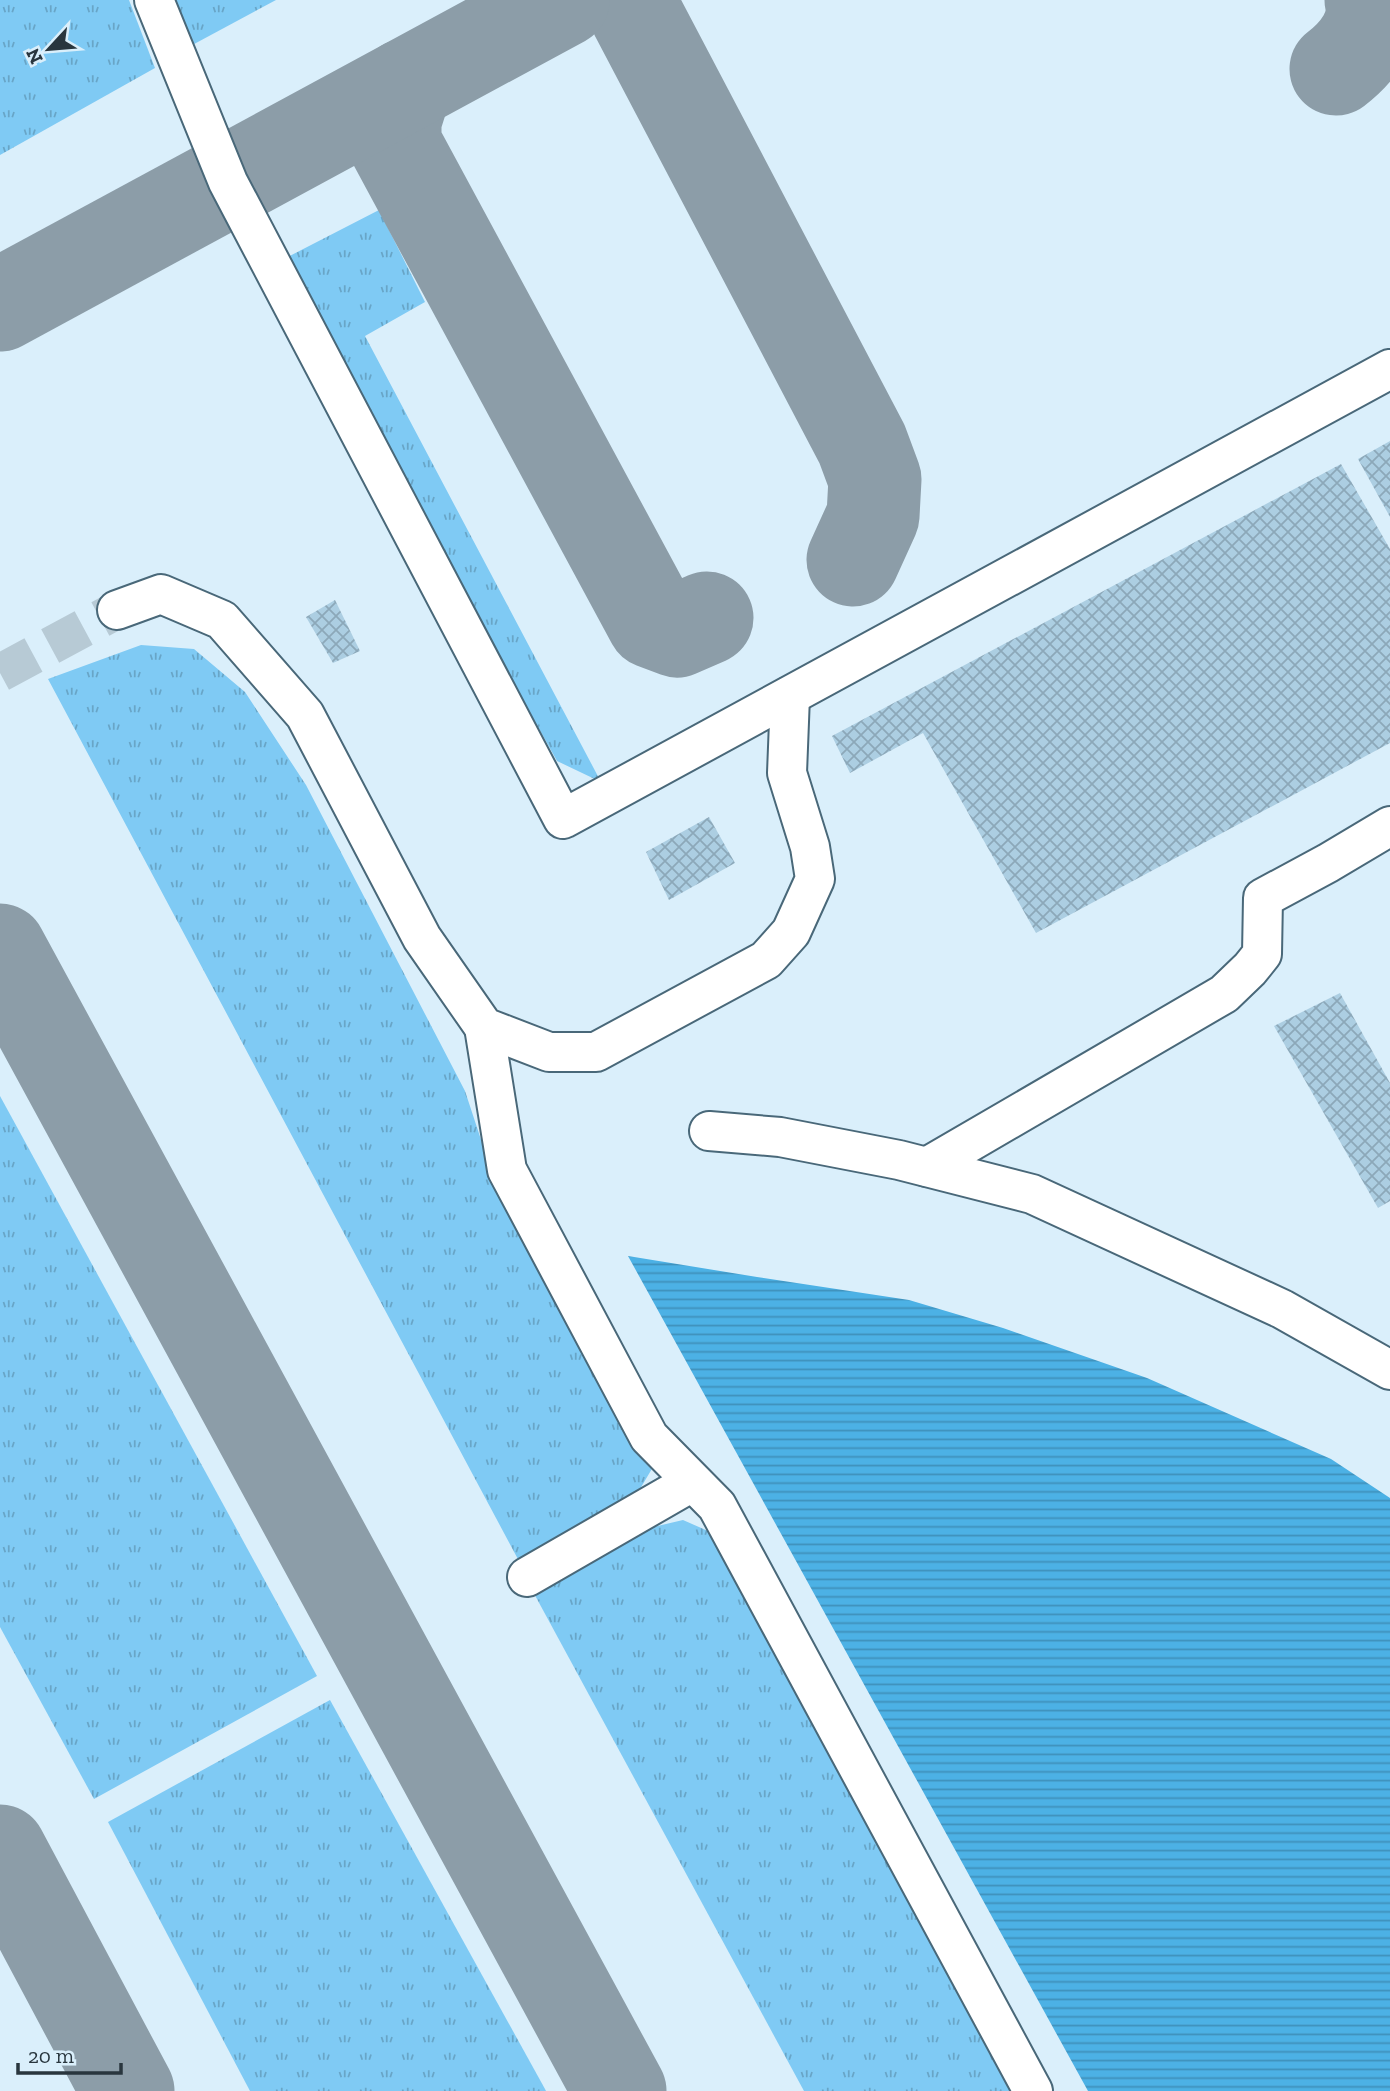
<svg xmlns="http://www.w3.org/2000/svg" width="1390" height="2091" font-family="'Zilla Slab',serif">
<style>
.grass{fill:url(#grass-tufts)}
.water{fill:url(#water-rules)}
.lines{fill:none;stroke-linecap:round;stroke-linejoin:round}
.taxiway{stroke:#8c9da8;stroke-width:93}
.building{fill:url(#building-cross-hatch)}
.minor-tunnel{stroke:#b7cad5;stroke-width:38;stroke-dasharray:38 19;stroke-linecap:butt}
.minor-casing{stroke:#496879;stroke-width:42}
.minor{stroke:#fff;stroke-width:38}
</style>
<defs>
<pattern id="grass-tufts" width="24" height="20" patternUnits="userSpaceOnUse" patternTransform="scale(1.75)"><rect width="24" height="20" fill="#7fcaf4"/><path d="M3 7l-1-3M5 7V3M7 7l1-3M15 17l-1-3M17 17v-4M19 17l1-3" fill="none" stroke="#68a5c7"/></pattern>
<pattern id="water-rules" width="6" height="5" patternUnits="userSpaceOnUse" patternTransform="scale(1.75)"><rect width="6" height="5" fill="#4cb1e5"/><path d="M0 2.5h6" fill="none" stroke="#3f91bb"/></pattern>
<pattern id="building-cross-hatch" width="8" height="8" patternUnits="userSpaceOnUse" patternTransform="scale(1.75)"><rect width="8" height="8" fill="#accee2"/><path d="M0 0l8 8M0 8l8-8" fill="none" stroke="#8ca8b9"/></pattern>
</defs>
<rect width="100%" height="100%" fill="#daeffb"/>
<g class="grass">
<path d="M0 0H129L155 68 0 155Z"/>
<path d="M163 0H276L183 50Z"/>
<path d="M379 210 425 302 365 336 601 782 557 761 278 262Z"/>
<path d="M141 645 194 649 245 692 306 785 465 1091 489 1164 653 1467 637 1494 520 1563 48 679Z"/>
<path d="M0 1096 317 1676 94 1799 0 1627Z"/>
<path d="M683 1520 708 1531 1010 2091H804L531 1588 649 1528Z"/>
<path d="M330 1700 545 2089 546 2091H250L108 1822Z"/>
</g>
<path class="water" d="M628 1256 757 1277 909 1300 1003 1328 1147 1378 1331 1459 1390 1498V2091H1088Z"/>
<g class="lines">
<g class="taxiway">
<path d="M633 0 636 14 862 444 875 479 873 516 853 560"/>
<path d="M1336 69C1357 53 1377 28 1371 0"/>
<path d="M406 85 395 120V144L653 622 677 631 707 618"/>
<path d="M0 305 563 0"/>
<path d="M0 950 620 2091"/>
<path d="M0 1851 128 2091"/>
</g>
</g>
<g class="building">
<path d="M1390 441V517L1358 459Z"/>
<path d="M1341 464 1390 549V743L1036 933 923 733 850 773 832 736Z"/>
<path d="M335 600 360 651 333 663 306 617Z"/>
<path d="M709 817 735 863 669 900 646 852Z"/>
<path d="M1340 993 1390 1083V1201L1378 1208 1274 1026Z"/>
</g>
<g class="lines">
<path class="minor-tunnel" d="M0 673 117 610"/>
<defs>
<g id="minor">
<path d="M154 0 228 182 563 819 1390 369"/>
<path d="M117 610 161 594 222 620 305 715 422 938 484 1027 549 1052H596L766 960 791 932 815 879 810 847 787 773 790 696"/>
<path d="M484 1027 507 1170 649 1437 717 1506 1033 2091"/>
<path d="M709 1131 780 1137 899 1160 1032 1194 1282 1309 1390 1370"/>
<path d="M927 1167 1224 994 1250 969 1262 954 1263 898 1328 863 1390 826"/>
<path d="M527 1577 692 1482"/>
</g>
</defs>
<use href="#minor" class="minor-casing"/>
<use href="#minor" class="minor"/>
</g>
<g transform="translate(49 49) rotate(244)" stroke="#daeffb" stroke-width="5" paint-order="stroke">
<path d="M0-5L12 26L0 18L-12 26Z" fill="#29363e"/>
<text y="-10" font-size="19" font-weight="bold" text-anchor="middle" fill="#29363e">N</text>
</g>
<path d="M18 2063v10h103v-10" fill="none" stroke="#29363e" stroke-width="3.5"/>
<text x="28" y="2063" font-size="21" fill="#29363e" stroke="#daeffb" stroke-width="5" paint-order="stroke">20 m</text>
</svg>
